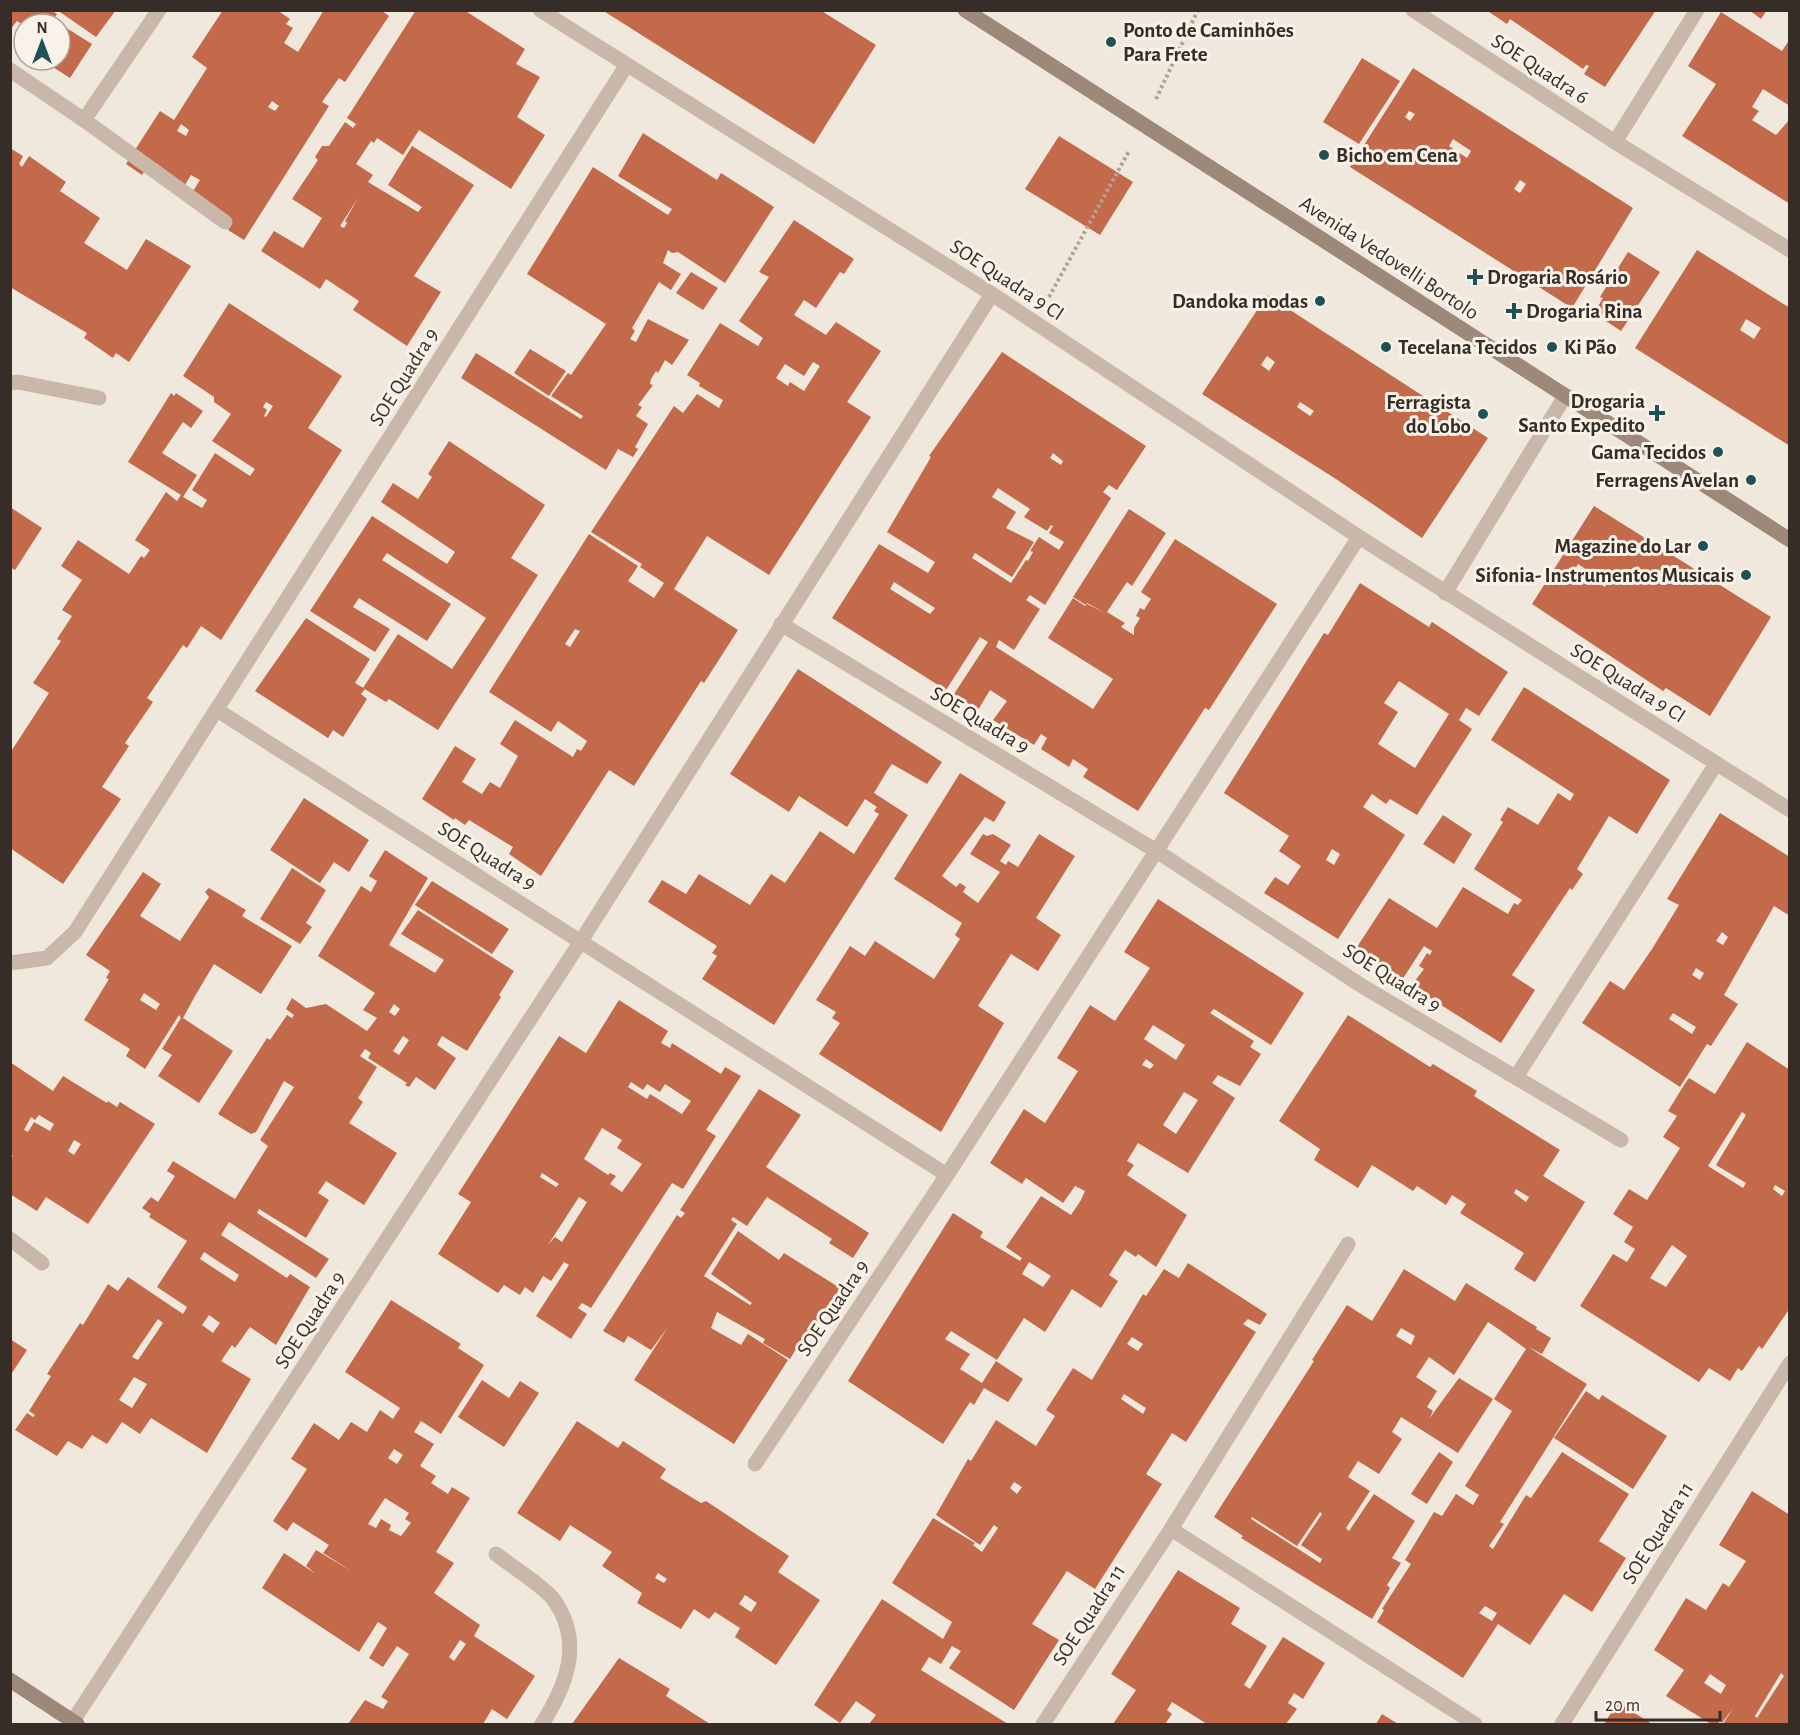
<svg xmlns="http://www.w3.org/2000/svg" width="1800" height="1735" font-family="'Alegreya Sans',sans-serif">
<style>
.building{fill:#c26a4a;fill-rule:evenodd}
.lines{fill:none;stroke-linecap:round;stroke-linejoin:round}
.path{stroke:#b5a293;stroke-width:4;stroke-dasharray:3 3;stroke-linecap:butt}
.street{stroke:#c9b8a9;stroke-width:15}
.secondary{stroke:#9d887a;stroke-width:15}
.poi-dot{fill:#1f5257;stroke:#f9f2e9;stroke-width:2}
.labels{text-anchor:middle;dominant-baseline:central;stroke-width:6;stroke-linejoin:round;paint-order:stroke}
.poi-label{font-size:21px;font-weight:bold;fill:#362d29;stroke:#f9f2e9;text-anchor:end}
.street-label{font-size:21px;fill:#362d29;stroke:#f9f2e9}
</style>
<rect width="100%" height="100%" fill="#f1e8dd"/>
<g class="building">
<path d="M10 10H51L57 14 53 20 59 24 24 26 17 21 10 30Z"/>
<path d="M57 10H116L96 37Z"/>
<path d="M223 10H277L290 19 286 24 293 28 284 43 298 52 324 10H381L389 16 345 82 339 78 322 102 329 106 244 240 228 230 231 225 187 201 200 180 191 175 183 188 148 166 142 175 126 164 160 111 174 120 207 68 192 57ZM272 101 279 106 275 111 268 107ZM181 124 189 130 186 136 177 131Z"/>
<path d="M416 10H464L525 49 516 64 540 77 517 117 545 135 511 189 419 130 403 155 377 138 374 143 371 141 356 164 373 175 368 182 418 212 422 207 388 185 412 146 474 185 414 276 441 292 407 346 353 310 359 301 326 279 320 289 261 251 274 231 303 248 322 218 292 199 318 160 315 157 322 146H329L345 122 353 128 356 124 347 118ZM358 198 345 221 347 223 344 228 340 226Z"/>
<path d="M602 10H820L876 45 814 144Z"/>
<path d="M1486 10H1656L1605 87 1584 74 1589 66 1586 65 1583 69 1510 19 1507 24Z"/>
<path d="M1749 10H1767L1761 19Z"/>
<path d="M1721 12 1782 51 1790 39V106L1763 89 1752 107 1759 111 1752 120 1776 135 1790 119V204L1682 136 1716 84 1688 66Z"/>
<path d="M60 24 92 44 70 78 42 60H60Z"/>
<path d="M1362 58 1400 81 1359 144 1323 122Z"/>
<path d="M1413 68 1633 208 1572 308 1350 167ZM1409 111 1415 114 1410 121 1405 117ZM1453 139 1471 151 1467 158 1449 146ZM1520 180 1526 184 1520 193 1514 189Z"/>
<path d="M643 133 717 180 721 173 774 207 725 283 678 252 672 253 668 250 663 263 681 274 671 290 659 282 632 328 635 331 630 339 636 342 648 319 689 340 672 365 665 360 658 373 656 371 651 379 650 384 653 385 638 405 642 407 636 416 648 424 635 447 638 449 633 457 618 449 606 470 461 378 476 353 581 419 583 416 551 396 568 373 571 375 606 324 527 274 593 167 668 215 672 209 618 176Z"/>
<path d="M1059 136 1133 182 1100 235 1025 189Z"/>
<path d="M10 148 23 156 19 164 22 167 29 156 66 182 60 191 100 218 84 243 127 270 146 239 191 266 129 362 116 353 113 358 84 338 87 333 10 287Z"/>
<path d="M794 220 854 259 844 274 840 272 816 308 804 300 794 315 826 335 836 322 881 351 847 402 871 417 769 575 707 536 674 589 738 630 704 683 701 681 634 786 609 770 541 876 509 854 513 847 469 820 465 825 455 818 454 820 422 799 455 746 476 759 462 782 482 794 490 782 500 788 518 756 500 744 515 720 573 757 577 749 581 751 587 741 558 721 551 732 489 692 589 534 638 566 628 581 654 598 664 583 640 567 642 564 591 532 674 406 683 413 697 394 719 408 723 400 699 386 700 383 687 375 720 323 758 346 763 338 739 321 769 277 759 272ZM813 362 820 366 804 391 790 382 788 386 776 378 785 364 804 376ZM575 629 580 631 570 647 565 644Z"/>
<path d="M1697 250 1790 308V446L1635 348ZM1746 319 1761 328 1754 339 1740 330Z"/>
<path d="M1628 252 1660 272 1621 331 1594 313 1603 298 1600 297Z"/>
<path d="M691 272 718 288 703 310 676 293Z"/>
<path d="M1267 295 1488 438 1422 538 1336 479 1202 394ZM1267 356 1275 362 1269 371 1261 365ZM1300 402 1314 411 1310 416 1297 407Z"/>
<path d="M229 303 342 376 308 428 342 450 221 640 201 626 187 648 183 645 147 698 153 702 125 743 129 746 102 787 121 799 63 884 10 848V753L49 693 33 683 61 641 57 639 72 616 62 610 82 580 61 566 78 540 129 574 141 556 144 558 150 550 135 540 166 492 177 501 181 495 128 462 171 393 174 396 176 393 203 411 191 428 183 422 162 453 197 475 183 497 202 508 207 500 192 490 215 453 250 476 255 469 212 441 231 414 214 402V397L183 376ZM266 402 273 406 266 417 264 416 267 410 263 407Z"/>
<path d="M530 349 566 371 549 396 514 373Z"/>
<path d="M1002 352 1146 446 1117 490 1109 485 1103 492 1111 498 1045 605 1030 595 1026 600 1040 609 1014 650 999 640 996 647 1093 709 1113 679 1048 638 1073 598 1085 606 1087 604 1105 613 1087 603 1086 605 1073 597 1129 509 1166 533 1132 586 1127 582 1107 612 1125 623 1121 627 1134 635V628L1140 618 1136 616 1140 608 1144 610 1151 599 1141 592 1175 539 1277 604 1209 710 1205 708 1138 811 1083 777 1088 769 1073 759 1069 767 1041 749 1047 738 1041 734 1034 745 993 720 1007 701 990 690 978 710 954 694 988 642 980 637 946 690 832 618 879 544 928 573 935 562 887 532 931 457 929 456ZM1053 453 1063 461 1061 465 1050 458ZM998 488 1030 509 1024 517 1047 531 1051 525 1053 526 1049 533 1064 542 1059 550 1039 537 1030 551 1033 552 1028 561 1026 560 1011 583 972 558 975 553 1012 577 1034 542 1006 528 1016 512 992 497ZM894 582 935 608 930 614 890 589Z"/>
<path d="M449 441 545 505 511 558 538 575 438 730 389 699 386 702 363 688 398 634 452 669 486 618 387 553 382 560 451 604 427 641 359 598 353 607 390 629 375 652 310 611 372 516 447 564 455 552 381 502 393 483 418 499 432 477 428 474Z"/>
<path d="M1594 506 1771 617 1710 716 1666 688 1663 691 1532 604ZM1578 564 1607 583 1605 587 1575 569Z"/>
<path d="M10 507 42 528 15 570 10 567Z"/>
<path d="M1360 583 1429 627 1432 622 1508 672 1479 716 1466 708 1459 720 1472 729 1417 815 1390 799 1386 804 1372 794 1363 807 1405 835 1338 939 1264 893 1275 877 1288 885 1301 866 1279 851 1289 836 1224 793 1324 633 1328 635ZM1399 681 1449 714 1415 768 1378 744 1398 712 1384 703ZM1332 849 1340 854 1334 865 1326 860Z"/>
<path d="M306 618 370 659 355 683 365 689 361 694 367 699 343 737 333 730 328 738 255 691Z"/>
<path d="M798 669 942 762 927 784 892 764 887 771 874 793 908 815 774 1025 702 979 717 956 712 953 717 946 648 902 662 880 686 894 699 874 750 905 771 874 785 883 820 831 854 854 879 814 874 811 877 807 865 799 847 827 799 796 789 812 730 774Z"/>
<path d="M1524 687 1670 780 1637 834 1609 816 1577 869 1583 874 1572 890 1570 888 1512 975 1535 990 1501 1043 1411 986 1424 969 1419 966 1427 953 1430 955 1432 951 1424 946 1402 980 1355 950 1389 898 1437 928 1463 887 1508 914 1514 903 1518 905 1522 900 1474 869 1503 822 1500 820 1508 807 1538 825 1558 793 1570 801 1574 794 1491 740Z"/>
<path d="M960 773 1006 802 994 822 985 817 942 876 956 887 960 883 966 887 963 892 978 903 1000 872 970 854 983 834 987 836 993 834 1011 845 1000 861 1006 865 1008 861 1018 867 1039 834 1075 856 1036 918 1061 935 1038 971 1011 954 978 1006 1004 1023 941 1132 819 1054 840 1023 832 1018 836 1012 816 1000 850 946 865 956 875 941 934 979 958 942 960 939 955 935 962 923 894 879Z"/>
<path d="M304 798 369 840 349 872 334 862 320 883 270 850Z"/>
<path d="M1720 813 1790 857V916L1774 906 1724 995 1738 1004 1711 1046 1707 1044 1680 1087 1582 1023 1610 981 1624 990 1652 949 1679 905 1667 899ZM1722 932 1728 937 1723 945 1716 941ZM1696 968 1704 973 1700 980 1692 975ZM1673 1013 1696 1027 1692 1034 1669 1019Z"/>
<path d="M1443 815 1472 834 1454 864 1423 844Z"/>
<path d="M385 850 428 878 389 945 435 973 444 960 401 934 418 910 514 971 499 995 501 997 467 1051 442 1036 437 1045 456 1058 435 1090 416 1077 409 1087 405 1085 407 1083 368 1058 371 1053 365 1049 360 1056 377 1067 358 1098 363 1102 349 1123 397 1153 364 1205 326 1181 318 1193 329 1200 306 1238 259 1209 257 1213 329 1259 316 1278 229 1222 221 1235 287 1278 290 1274 310 1287 276 1345 250 1327 235 1348 232 1345 221 1361 251 1379 207 1453 151 1418 140 1434 122 1422 107 1444 92 1435 82 1449 68 1441 57 1456 15 1430 27 1413 33 1417 35 1415 29 1411 51 1376 47 1374 80 1323 83 1325 108 1284 118 1291 128 1277 183 1314 187 1307 157 1287 187 1241 149 1217 151 1214 142 1208 151 1197 158 1202 175 1176 167 1171 173 1161 235 1199 268 1146 260 1140 294 1087 284 1081 256 1132 251 1134 218 1114 267 1038 270 1040 287 1015 292 1018 294 1015 286 1009 292 998 306 1008 326 1004 367 1031 377 1018 363 1010 375 993 318 956 361 886 371 892 377 881 369 876ZM394 1004 400 1009 395 1016 389 1012ZM403 1036 409 1040 399 1055 393 1051ZM204 1252 239 1275 235 1282 200 1259ZM209 1315 220 1323 213 1333 202 1325ZM158 1319 163 1323 138 1360 132 1357ZM134 1377 147 1384 132 1408 119 1400Z"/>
<path d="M292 868 326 890 306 923 312 927 300 944 260 919Z"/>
<path d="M143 872 161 884 140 916 180 941 209 897 205 892 209 888 246 910 242 916 292 946 261 994 214 964 195 996 183 1018 233 1051 199 1103 158 1076 172 1055 162 1049 181 1018 179 1015 145 1069 126 1056 130 1049 84 1020 109 979 106 978 110 971 86 955ZM144 993 160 1004 156 1010 140 1000Z"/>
<path d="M432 881 509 929 492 954 415 905Z"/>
<path d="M1158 899 1304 993 1271 1045 1214 1009 1210 1013 1254 1041 1250 1047 1261 1054 1240 1086 1218 1075 1212 1083 1235 1098 1188 1173 1138 1143 1127 1161 1134 1165 1127 1175 1187 1215 1156 1267 1138 1254 1136 1257 1125 1250 1109 1275 1118 1281 1101 1308 1072 1289 1045 1332 1024 1318 997 1360 951 1331 945 1339 970 1354 960 1369 982 1383 996 1361 1023 1379 1008 1402 984 1388 974 1405 970 1402 943 1444 848 1381 953 1213 983 1232 980 1237 1020 1261 1022 1258 1006 1247 1041 1196 1071 1215 1081 1200 1085 1191 1075 1186 1063 1203 1026 1178 1022 1184 990 1163 1024 1109 1045 1123 1078 1071 1057 1058 1090 1005 1115 1021 1150 968 1124 952ZM1153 1025 1185 1045 1176 1060 1144 1039ZM1146 1059 1154 1065 1150 1069 1142 1065ZM1184 1092 1198 1100 1176 1134 1163 1125ZM1029 1262 1051 1276 1043 1287 1022 1274Z"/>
<path d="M619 1000 668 1031 661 1043 670 1048 672 1043 721 1074 725 1067 741 1076 706 1130 716 1136 683 1189 672 1183 591 1308 582 1303 578 1308 587 1314 571 1339 536 1316 569 1265 564 1262 551 1281 543 1276 533 1293 525 1287 520 1295 504 1285 498 1293 438 1254 471 1202 458 1194 559 1036 586 1053ZM631 1082 643 1090 647 1084 660 1092 665 1084 691 1101 682 1114 650 1094 647 1099 628 1087ZM602 1128 622 1140 617 1148 642 1164 622 1192 610 1184 616 1176 610 1173 608 1175 584 1159ZM542 1173 559 1184 556 1187 540 1177ZM579 1197 587 1202 562 1242 555 1237 548 1245Z"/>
<path d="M1348 1015 1430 1067 1433 1064 1477 1091 1474 1096 1560 1150 1543 1176 1585 1202 1535 1282 1514 1269 1524 1253 1460 1213 1466 1204 1452 1195 1446 1205 1417 1186 1413 1191 1372 1165 1358 1188 1314 1160 1320 1149 1279 1121ZM1516 1189 1529 1197 1526 1202 1514 1193Z"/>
<path d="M1747 1042 1790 1070V1308L1762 1349 1759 1346 1742 1371 1738 1368 1730 1381 1709 1368 1699 1382 1580 1306 1613 1254 1627 1262 1635 1249 1624 1242 1633 1227 1613 1214 1629 1189 1647 1200 1680 1148 1663 1137 1677 1116 1668 1111 1684 1085 1689 1078 1715 1094ZM1742 1112 1746 1115 1716 1165 1746 1183 1743 1188 1708 1166ZM1775 1185 1785 1191 1782 1196 1773 1189ZM1672 1245 1687 1256 1666 1287 1650 1278Z"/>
<path d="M10 1062 53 1091 63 1076 107 1103 108 1101 117 1107 120 1102 155 1124 88 1224 46 1197 37 1211 10 1194V1161L13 1156 10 1154ZM39 1115 54 1124 50 1131 34 1122 28 1132 24 1130 31 1117 35 1120ZM74 1140 81 1144 74 1155 68 1151Z"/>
<path d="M759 1089 801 1115 766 1167 869 1233 853 1258 829 1243 832 1239 767 1197 747 1226 733 1217 731 1220 737 1224 704 1276 750 1305 752 1303 711 1274 738 1231 779 1260 784 1253 840 1288 806 1342 802 1339 790 1359 763 1343 765 1339 717 1312 711 1328 741 1345 748 1334 788 1360 734 1444 634 1380 668 1327 651 1350 628 1336 624 1343 603 1331 677 1215 681 1218 685 1213 680 1210Z"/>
<path d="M1188 1263 1267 1314 1260 1325 1248 1319 1243 1324 1256 1332 1186 1442 1172 1433 1146 1474 1162 1484 1095 1589 1067 1571 1032 1624 1059 1640 1014 1710 949 1668 961 1651 952 1646 941 1664 929 1657 921 1670 1008 1724H869L876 1715 856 1701 840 1723 814 1705 882 1599 943 1639 952 1622 892 1583 933 1518 975 1543 973 1545 982 1552 998 1528 994 1525 980 1545 936 1515 968 1459 971 1461 996 1420 1036 1446 1055 1416 1046 1410 1073 1368 1092 1380 1143 1294 1146 1296 1164 1269 1179 1278ZM1132 1337 1143 1344 1138 1351 1127 1344ZM1124 1394 1146 1408 1143 1414 1121 1399ZM1014 1482 1022 1487 1017 1494 1010 1488Z"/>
<path d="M1404 1269 1455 1301 1466 1283 1537 1327 1536 1329 1551 1338 1542 1354 1528 1347 1587 1384 1500 1522 1504 1524 1489 1546 1493 1549 1526 1495 1531 1498 1562 1452 1629 1494 1599 1541 1626 1558 1592 1612 1564 1594 1530 1645 1498 1624 1463 1678 1377 1622 1384 1610 1382 1609 1411 1564 1405 1560 1434 1512 1442 1516 1456 1494 1473 1505 1479 1495 1465 1486 1512 1411 1494 1399 1526 1349 1497 1328 1488 1322 1454 1375 1429 1357 1416 1377 1437 1391 1427 1407 1433 1411 1429 1419 1459 1378 1493 1399 1458 1453 1401 1417 1392 1432 1402 1439 1379 1474 1358 1461 1348 1477 1370 1491 1346 1528 1349 1531 1374 1494 1415 1521 1392 1558 1401 1563 1387 1585 1390 1588 1372 1619 1241 1538 1243 1536 1214 1517 1314 1361 1312 1360 1347 1305 1372 1321ZM1401 1328 1415 1336 1411 1345 1396 1336ZM1320 1512 1322 1514 1301 1545 1322 1559 1320 1563 1251 1519 1252 1517 1297 1546ZM1485 1606 1497 1613 1492 1621 1479 1613Z"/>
<path d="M391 1300 461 1344 458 1348 484 1365 441 1434 421 1421 414 1432 434 1444 420 1466 436 1476 431 1483 448 1494 452 1487 470 1498 436 1552 454 1563 434 1593 480 1625 474 1636 535 1676 507 1719 492 1709 483 1724H348L365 1700 383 1709 388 1701 381 1697 409 1654 397 1646 383 1667 369 1658 387 1628 378 1622 359 1652 262 1588 284 1553 316 1574 306 1566 316 1550 353 1572 323 1553 329 1545 293 1522 287 1531 273 1521 307 1469 291 1459 314 1423 339 1440 351 1422 367 1432 380 1410 393 1419 400 1408 345 1372ZM394 1449 403 1455 397 1464 388 1458ZM385 1498 409 1513 405 1519 411 1523 401 1536 389 1530 391 1525 381 1519 376 1528 368 1524ZM460 1640 466 1644 454 1661 449 1657Z"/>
<path d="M10 1339 27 1350 10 1376Z"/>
<path d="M482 1380 509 1398 520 1381 539 1393 504 1447 458 1417Z"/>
<path d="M1586 1391 1599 1400 1602 1395 1667 1436 1633 1489 1554 1438Z"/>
<path d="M577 1421 618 1448 623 1441 666 1469 660 1478 701 1503 706 1501 789 1556 778 1572 820 1600 776 1665 735 1637 740 1628 715 1612 709 1619 694 1609 681 1629 637 1603 642 1593 602 1566 612 1552 570 1525 560 1541 517 1513ZM658 1573 667 1579 664 1583 655 1578ZM745 1595 757 1603 751 1612 739 1604Z"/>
<path d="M1439 1452 1453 1462 1427 1504 1411 1494Z"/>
<path d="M1752 1491 1790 1515V1724H1723L1733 1708 1722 1723 1720 1721 1718 1724H1711L1666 1696 1684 1670 1654 1650 1686 1598 1706 1610 1723 1583 1729 1587 1746 1561 1719 1545ZM1781 1673 1784 1676 1757 1718 1755 1716ZM1710 1674 1726 1685 1721 1694 1704 1683Z"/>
<path d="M1178 1570 1240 1608 1231 1624 1267 1646 1244 1685 1250 1689 1283 1637 1325 1663 1303 1699 1294 1693 1288 1703 1297 1709 1286 1724H1207L1172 1702 1167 1710 1172 1714 1165 1724H1113L1136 1690 1111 1674Z"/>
<path d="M619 1658 670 1689 666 1696 710 1724H572Z"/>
<path d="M1618 1702 1620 1704 1652 1724H1604Z"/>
<path d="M1382 1714 1398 1724H1376Z"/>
</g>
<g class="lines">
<g class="path">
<path d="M1156 99 1198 10"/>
<path d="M1049 297 1129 151"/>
</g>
<g class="street">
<path d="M540 10 992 294 1359 537 1790 810"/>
<path d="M1413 10 1615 142 1790 250"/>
<path d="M10 70 84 120 225 222"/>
<path d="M84 120 159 10"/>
<path d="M1615 142 1697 10"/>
<path d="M10 383 18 382 99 398"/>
<path d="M1445 593 1565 396"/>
<path d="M781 624 1158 852 1362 986 1621 1140"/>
<path d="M217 710 947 1175"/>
<path d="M10 963 47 958 75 932 626 66"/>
<path d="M1516 1077 1716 764"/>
<path d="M10 1239 42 1263"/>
<path d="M755 1464 947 1175 1359 537"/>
<path d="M1171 1529 1475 1724"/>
<path d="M496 1554C510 1565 546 1588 554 1600 584 1643 566 1686 542 1724"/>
<path d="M71 1724 581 941 992 294"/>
<path d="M1043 1724 1171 1529 1348 1244"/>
<path d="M1562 1724 1790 1363"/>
</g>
<g class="secondary">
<path d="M965 10 1790 540"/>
<path d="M10 1680 77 1724"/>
</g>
</g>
<g class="poi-dot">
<circle cx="1111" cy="42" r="6"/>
<circle cx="1324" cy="155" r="6"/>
<path d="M1472 268h6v6h6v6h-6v6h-6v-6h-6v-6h6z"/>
<circle cx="1320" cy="301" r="6"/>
<path d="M1511 302h6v6h6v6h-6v6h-6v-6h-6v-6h6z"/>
<circle cx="1386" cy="347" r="6"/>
<circle cx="1552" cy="347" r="6"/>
<path d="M1654 404h6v6h6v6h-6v6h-6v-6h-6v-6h6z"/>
<circle cx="1483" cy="414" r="6"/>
<circle cx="1718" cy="452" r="6"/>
<circle cx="1751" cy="480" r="6"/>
<circle cx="1703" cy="546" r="6"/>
<circle cx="1746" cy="575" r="6"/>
</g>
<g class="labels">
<g class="poi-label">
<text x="1123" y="30" text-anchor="start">Ponto de Caminhões<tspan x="1123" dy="24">Para Frete</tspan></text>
<text x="1336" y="155" text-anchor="start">Bicho em Cena</text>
<text x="1487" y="277" text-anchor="start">Drogaria Rosário</text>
<text x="1308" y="301">Dandoka modas</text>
<text x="1526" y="311" text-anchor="start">Drogaria Rina</text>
<text x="1398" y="347" text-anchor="start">Tecelana Tecidos</text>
<text x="1564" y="347" text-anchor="start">Ki Pão</text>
<text x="1645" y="401">Drogaria<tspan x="1645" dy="24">Santo Expedito</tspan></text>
<text x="1471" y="402">Ferragista<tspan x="1471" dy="24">do Lobo</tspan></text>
<text x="1706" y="452">Gama Tecidos</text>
<text x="1739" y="480">Ferragens Avelan</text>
<text x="1691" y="546">Magazine do Lar</text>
<text x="1734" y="575">Sifonia- Instrumentos Musicais</text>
</g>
<g class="street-label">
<text transform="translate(1540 69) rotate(33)">SOE Quadra 6</text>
<text transform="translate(1389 258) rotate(33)">Avenida Vedovelli Bortolo</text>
<text transform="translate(1007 280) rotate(33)">SOE Quadra 9 CI</text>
<text transform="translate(404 377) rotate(-58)">SOE Quadra 9</text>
<text transform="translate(1628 683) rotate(32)">SOE Quadra 9 CI</text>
<text transform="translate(980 720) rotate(31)">SOE Quadra 9</text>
<text transform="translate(487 856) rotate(32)">SOE Quadra 9</text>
<text transform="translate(1392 978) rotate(32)">SOE Quadra 9</text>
<text transform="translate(833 1308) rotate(-56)">SOE Quadra 9</text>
<text transform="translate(310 1320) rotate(-57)">SOE Quadra 9</text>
<text transform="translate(1658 1533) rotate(-58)">SOE Quadra 11</text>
<text transform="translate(1089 1615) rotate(-57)">SOE Quadra 11</text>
</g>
</g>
<rect width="1800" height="1735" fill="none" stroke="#362d29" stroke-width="24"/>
<g transform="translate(42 42)"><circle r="28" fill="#f9f2e9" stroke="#aba39c" stroke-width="1.5"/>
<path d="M0-4.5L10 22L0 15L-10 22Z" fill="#1f5257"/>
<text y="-9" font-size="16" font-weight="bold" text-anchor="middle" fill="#362d29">N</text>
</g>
<path d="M1596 1711v9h124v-9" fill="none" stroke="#362d29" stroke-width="3"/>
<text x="1605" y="1711" font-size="18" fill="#362d29" stroke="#f9f2e9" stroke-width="4.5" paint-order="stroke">20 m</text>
</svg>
